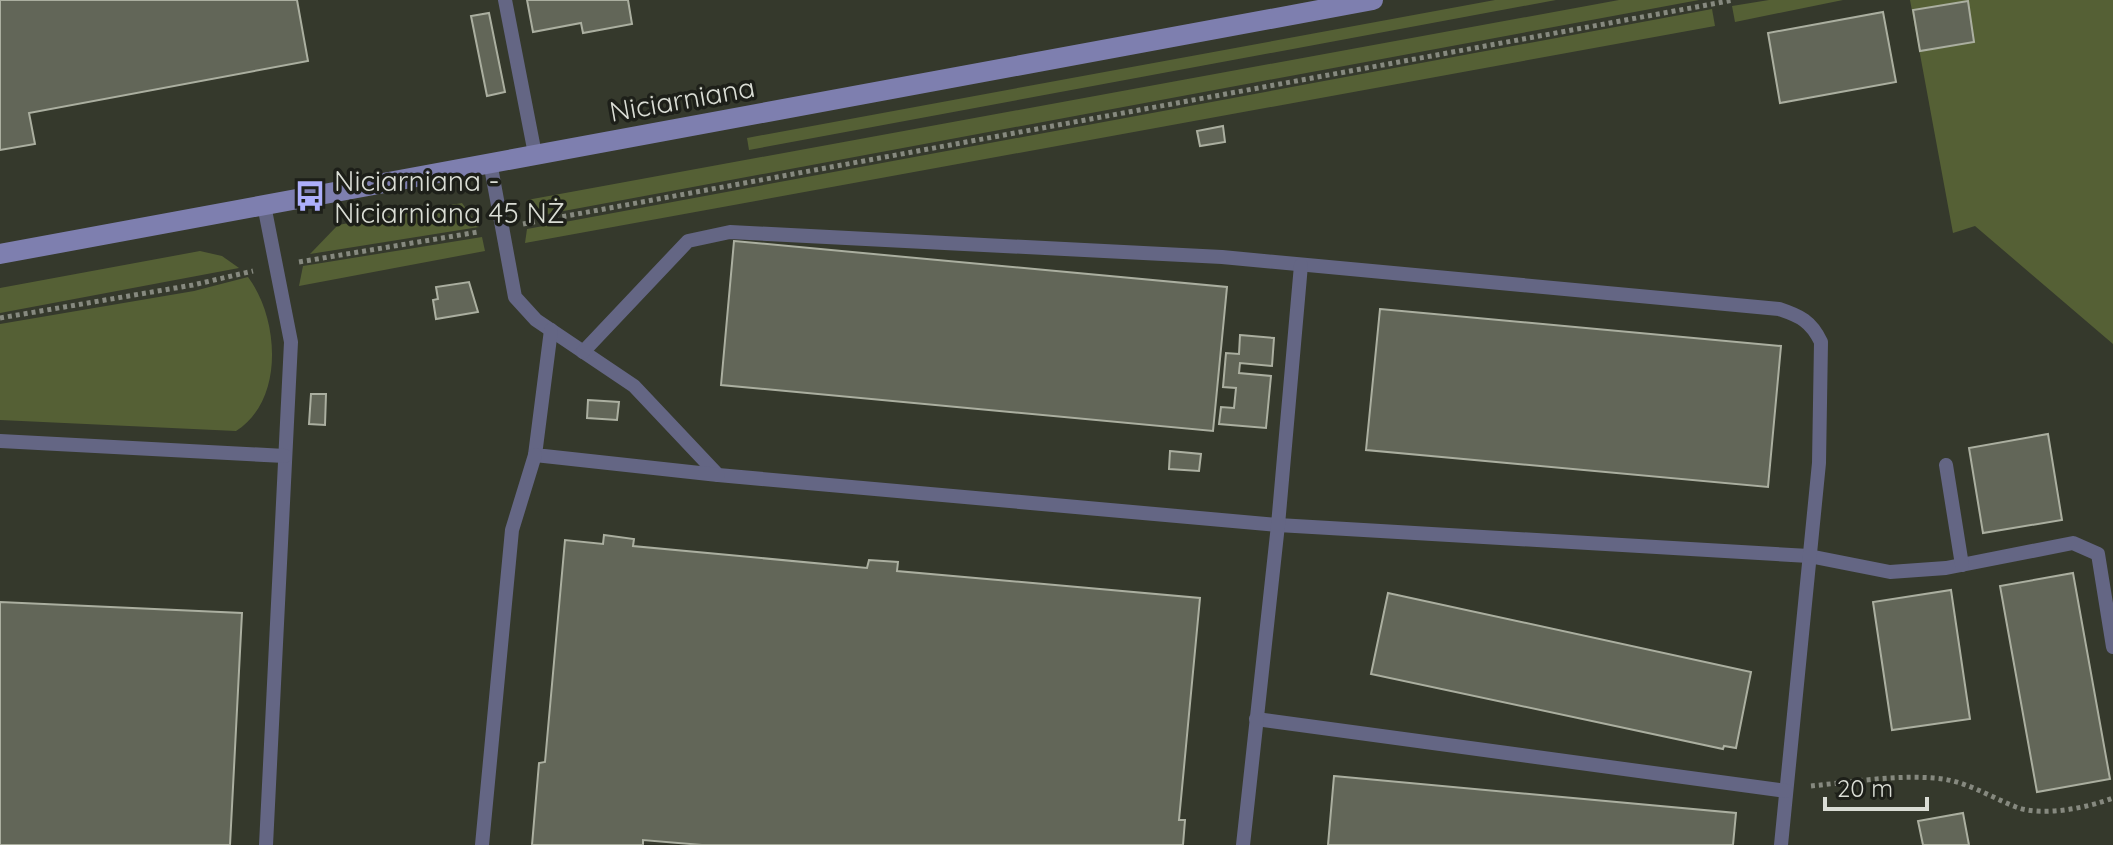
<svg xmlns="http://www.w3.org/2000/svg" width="2113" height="845" font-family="Quicksand,sans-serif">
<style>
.green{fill:#556035}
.building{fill:#626658;stroke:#abafa0;stroke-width:2}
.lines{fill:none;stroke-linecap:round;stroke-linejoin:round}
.path{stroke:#86897f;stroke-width:5;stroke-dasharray:4 4;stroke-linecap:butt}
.lane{stroke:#646684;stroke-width:14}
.secondary{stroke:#7e7faf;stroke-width:20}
.labels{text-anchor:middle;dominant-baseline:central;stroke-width:7;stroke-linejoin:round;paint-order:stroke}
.street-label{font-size:28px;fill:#daddd5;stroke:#1d1f19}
.poi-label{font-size:28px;fill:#daddd5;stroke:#1d1f19;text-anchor:start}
</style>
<rect width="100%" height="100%" fill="#35392c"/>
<g class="green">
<path d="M1495 0H1556L749 150 747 138Z"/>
<path d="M1619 0H1699L526 218 527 200Z"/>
<path d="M1769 0H1843L1735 22 1732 6Z"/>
<path d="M1910 0H2113V344L1975 226 1953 233Z"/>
<path d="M1712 9 1715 26 525 243 527 229Z"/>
<path d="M462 203 479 227 310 254 338 225Z"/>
<path d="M482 237 485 251 299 286 303 266Z"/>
<path d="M200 251 222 256 239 268 0 313V288Z"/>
<path d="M248 277C279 318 285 400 236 431L0 420V324L194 291Z"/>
</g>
<g class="building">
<path d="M0 0H297L308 61 29 113 35 144 0 150Z"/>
<path d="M527 0H628L632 24 583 33 581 23 533 32Z"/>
<path d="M1968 1 1974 42 1920 51 1913 10Z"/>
<path d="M1883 12 1896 82 1780 103 1768 33Z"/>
<path d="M489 13 505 92 487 96 471 16Z"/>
<path d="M1223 126 1225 142 1200 146 1197 131Z"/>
<path d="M734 241 1227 287 1213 431 721 385Z"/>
<path d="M469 282 478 312 436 319 433 300 438 299 436 287Z"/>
<path d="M1380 309 1781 346 1768 487 1366 450Z"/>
<path d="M1240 335 1274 338 1272 366 1240 363 1239 373 1271 376 1266 428 1219 424 1221 407 1234 408 1236 388 1223 387 1226 353 1239 354Z"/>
<path d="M311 394H326L325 425 309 424Z"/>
<path d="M588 400 619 402 617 420 587 418Z"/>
<path d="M2048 434 2062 520 1983 533 1969 448Z"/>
<path d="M1170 451 1201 454 1199 471 1169 469Z"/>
<path d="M604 535 634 539 633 546 867 568 869 560 898 562 897 571 1200 598 1179 820H1185L1183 845H702L643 840V845H532L539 763 545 762 565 540 603 544Z"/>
<path d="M2073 573 2110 779 2037 792 2000 586Z"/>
<path d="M1951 590 1970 719 1892 730 1873 602Z"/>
<path d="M1388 593 1751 672 1736 748 1724 746 1723 749 1371 674Z"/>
<path d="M0 602 242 613 230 845H0Z"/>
<path d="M1334 776 1736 813 1733 845H1328Z"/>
<path d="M1963 813 1969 845H1923L1918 821Z"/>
</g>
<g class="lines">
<g class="path">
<path d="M523 224 1734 0"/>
<path d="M299 262 478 232"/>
<path d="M0 318 193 285 253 271"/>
<path d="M1811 786C1851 782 1894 775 1934 778 1965 780 1988 796 2016 807 2042 817 2087 808 2113 798"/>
</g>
<g class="lane">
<path d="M505 0 535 154"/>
<path d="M490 162 515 297 536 320 634 386 718 475 1278 525 1809 556 1890 572 1946 568 2073 543 2098 554 2113 647"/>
<path d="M264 205 291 342 266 845"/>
<path d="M551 330 535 455 718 475"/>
<path d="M583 352 688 241 730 232 1222 257 1779 309C1800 316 1811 321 1821 342L1819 463 1781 845"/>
<path d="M0 441 285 456"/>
<path d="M1946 465 1962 565"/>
<path d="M1256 719 1786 791"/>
<path d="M482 845 512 530 535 455"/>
<path d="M1243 845 1278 525 1301 265"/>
</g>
<path class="secondary" d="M0 254 1373 0"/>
</g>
<defs>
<symbol id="bus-bare" viewBox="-9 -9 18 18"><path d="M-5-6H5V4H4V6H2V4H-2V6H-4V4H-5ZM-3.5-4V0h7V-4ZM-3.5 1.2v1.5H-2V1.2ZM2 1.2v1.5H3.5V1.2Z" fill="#adaffb" stroke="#1d1f19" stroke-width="2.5" paint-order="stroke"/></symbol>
</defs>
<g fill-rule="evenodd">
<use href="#bus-bare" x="288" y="174" width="44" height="44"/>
</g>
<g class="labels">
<g class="street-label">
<text transform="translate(682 99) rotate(-10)">Niciarniana</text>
</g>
<g class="poi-label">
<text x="334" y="180">Niciarniana -<tspan x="334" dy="32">Niciarniana 45 NŻ</tspan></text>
</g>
</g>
<path d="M1825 797v12h102v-12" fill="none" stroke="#daddd5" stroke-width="4"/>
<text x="1837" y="797" font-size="24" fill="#daddd5" stroke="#1d1f19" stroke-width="6" paint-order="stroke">20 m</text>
</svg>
